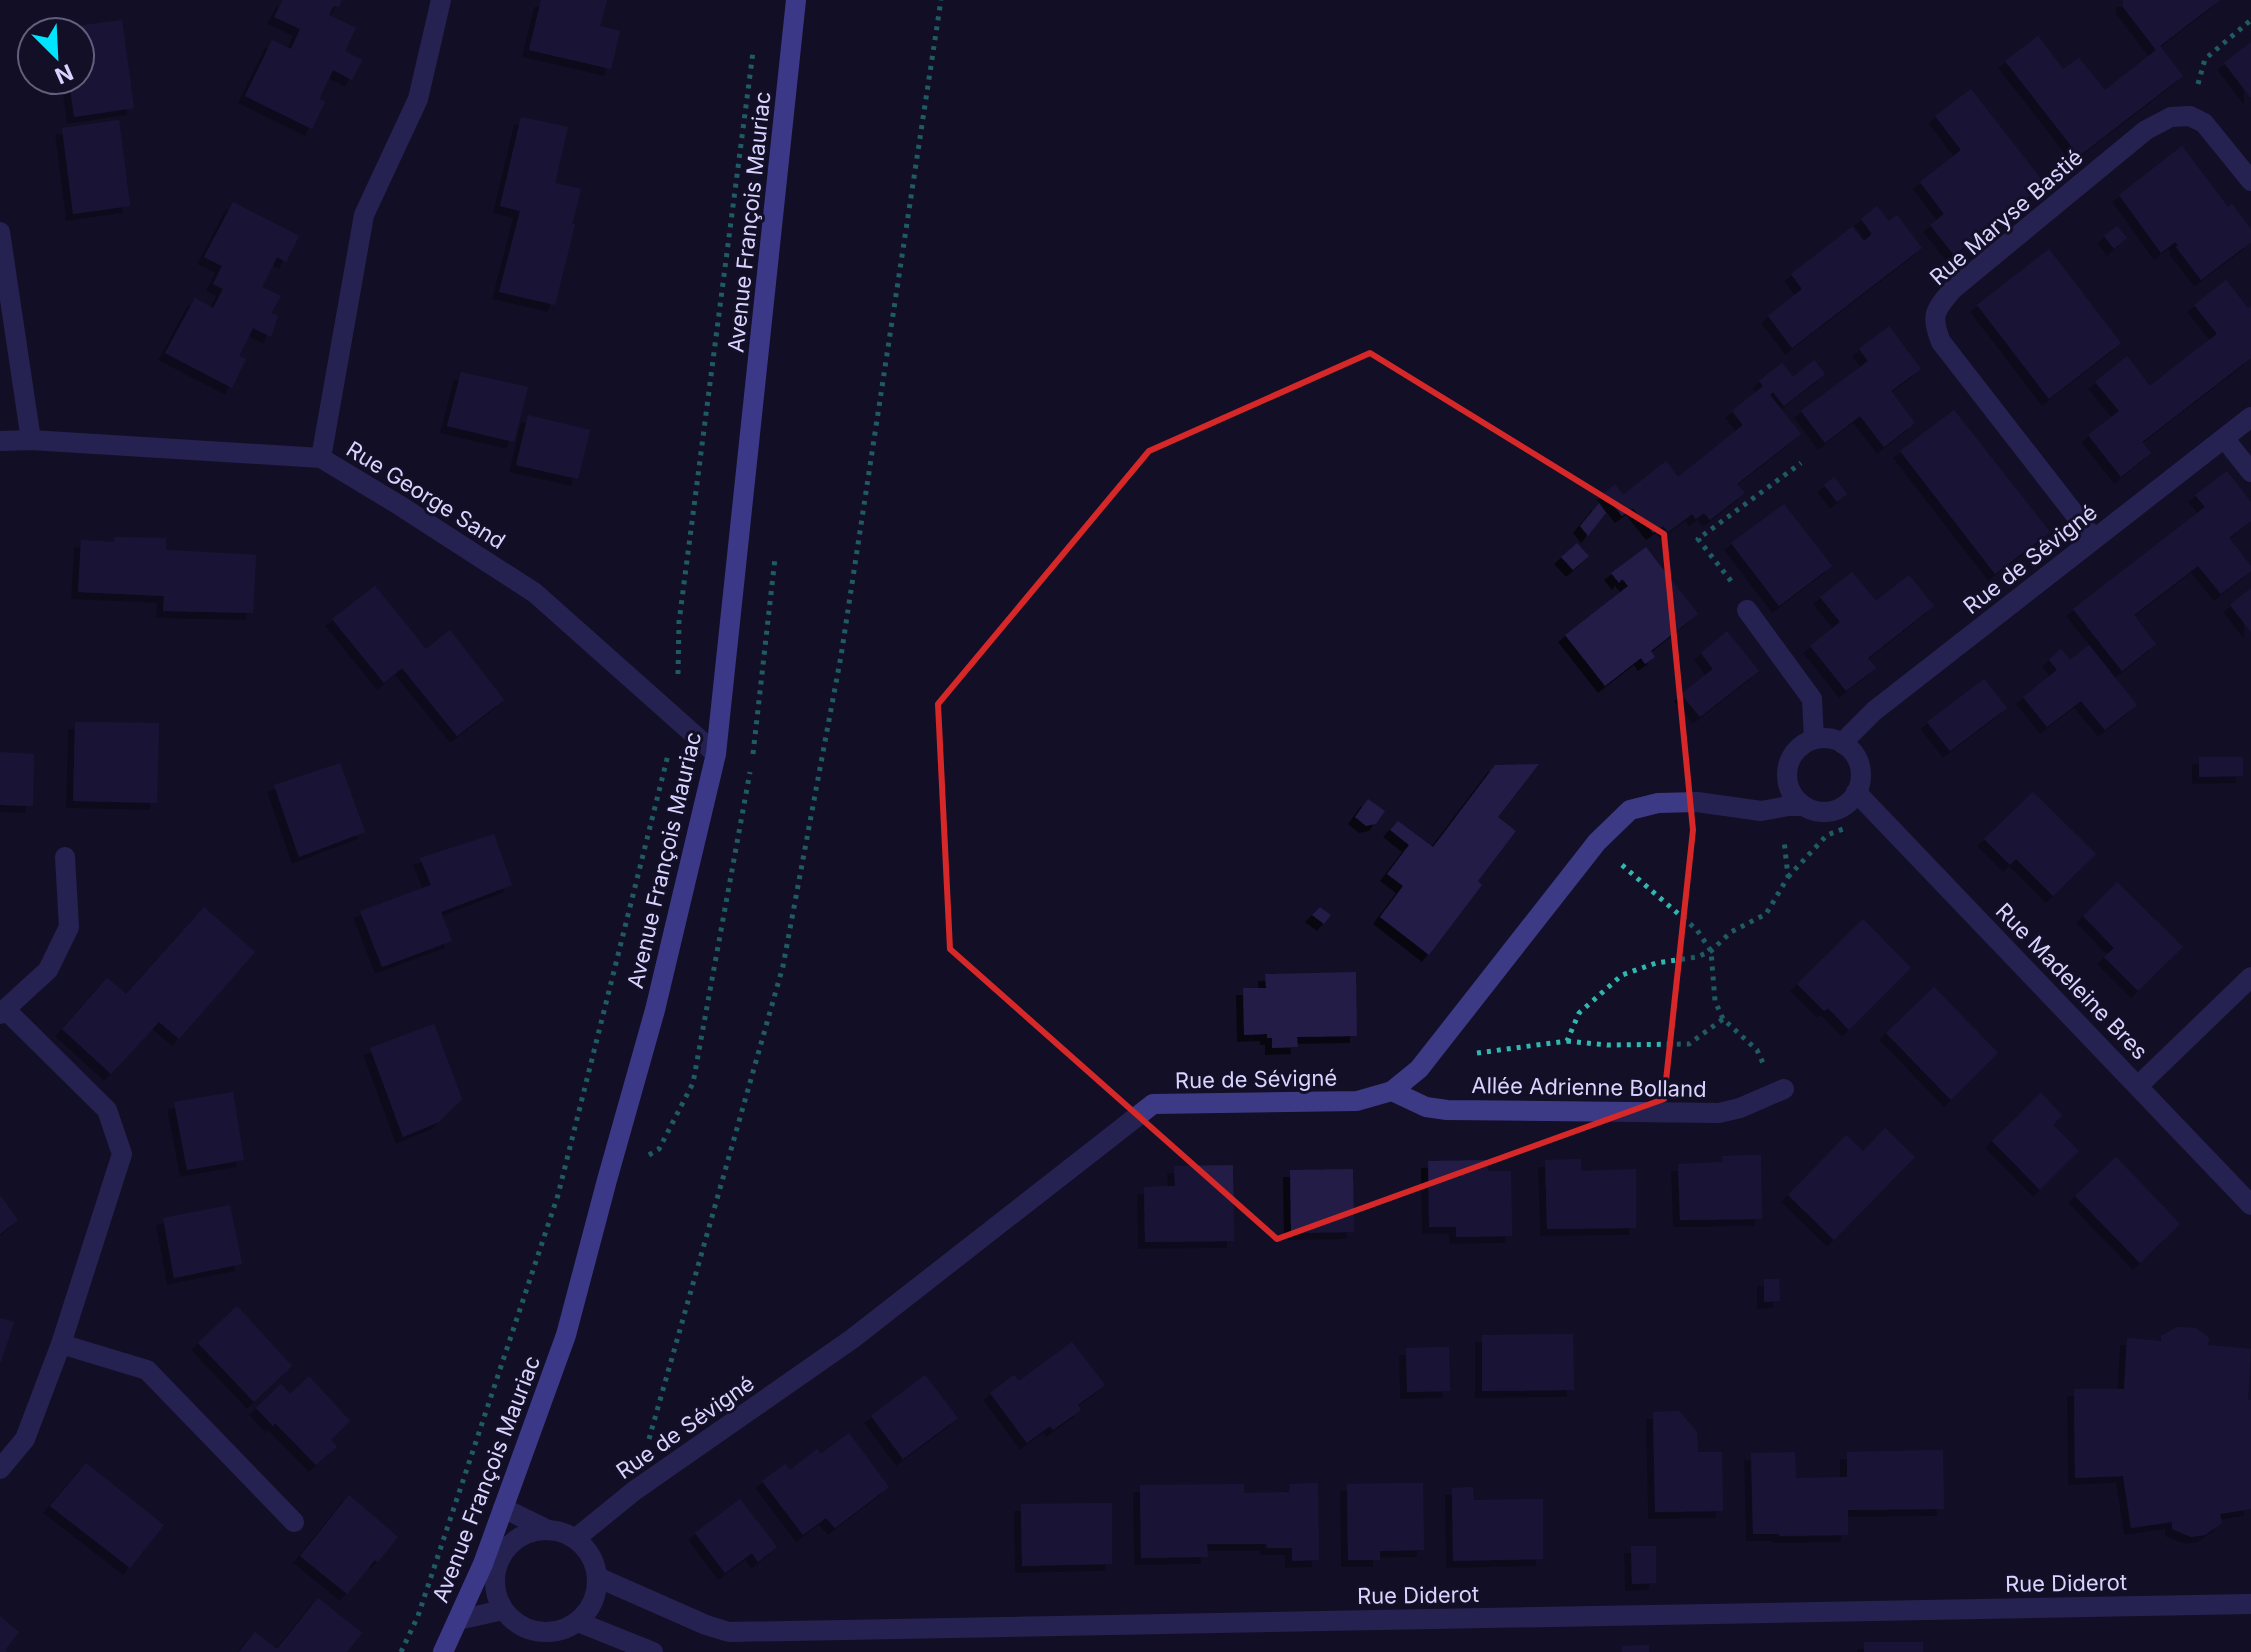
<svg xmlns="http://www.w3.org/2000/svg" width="2251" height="1652" font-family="Inter,sans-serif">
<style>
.building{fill:#241b47;filter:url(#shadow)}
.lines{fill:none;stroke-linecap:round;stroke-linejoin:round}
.path{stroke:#2fb8b0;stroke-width:5;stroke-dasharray:4 6;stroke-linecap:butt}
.lane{stroke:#3d3a85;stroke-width:20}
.street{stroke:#3d3a85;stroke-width:20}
.secondary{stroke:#6f6bff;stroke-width:20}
.marked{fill:none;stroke:#d62828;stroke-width:6;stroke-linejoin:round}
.labels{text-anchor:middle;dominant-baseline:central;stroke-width:6;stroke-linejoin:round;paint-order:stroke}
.street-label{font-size:22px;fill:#d9d4ff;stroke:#130f26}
</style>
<defs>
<filter id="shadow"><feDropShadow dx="-7" dy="7" stdDeviation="0" flood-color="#0009"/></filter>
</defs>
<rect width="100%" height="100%" fill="#130f26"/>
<g class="building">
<path d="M283 0H342L339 7 334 5 329 15 356 28 345 51 362 60 352 80 333 70 319 99 325 102 312 129 245 96 272 40 291 49 300 29 274 17Z"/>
<path d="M541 0H607L600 26 620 31 611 69 529 50Z"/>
<path d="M2123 0H2220L2160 46 2183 76 2079 156 2005 61 2038 36 2063 69 2079 58 2105 90 2156 50 2123 7Z"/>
<path d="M122 20 134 108 74 117 69 80H80V32H63L62 28Z"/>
<path d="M2251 42V98L2224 63Z"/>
<path d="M1971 89 2045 184 1954 255 1930 225 1944 214 1920 182 1961 150 1935 116Z"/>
<path d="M521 117 568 127 555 183 581 189 572 224H575L555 305 499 292 520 211 500 206Z"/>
<path d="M119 120 130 206 73 214 62 128Z"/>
<path d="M2182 146 2228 207 2232 204 2251 229V242L2201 280 2176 247 2178 246 2175 242 2161 253 2119 195Z"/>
<path d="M233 202 299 236 286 262 277 257 262 287 281 296 271 313 278 316 271 337 253 328 239 356 246 359 232 388 165 353 195 298 213 308 223 289 213 284 222 266 204 257Z"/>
<path d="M1877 206 1889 221 1897 215 1922 248 1792 348 1768 316 1802 289 1791 274 1852 227 1864 241 1872 234 1861 219Z"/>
<path d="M2117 226 2127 238 2114 249 2104 236Z"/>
<path d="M2049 249 2121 343 2049 399 1977 305Z"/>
<path d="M2226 280 2248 308 2251 306V358L2142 442 2151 453 2121 477 2088 435 2119 411 2095 382 2127 356 2150 386 2184 359 2217 334 2194 305Z"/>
<path d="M1889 326 1921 369 1891 391 1915 423 1884 447 1860 416 1825 443 1801 411 1868 361 1859 349Z"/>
<path d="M1814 360 1825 374 1784 406 1773 392 1770 395 1801 434 1737 484 1745 493 1710 520 1704 513 1696 519 1692 514 1668 532 1663 526 1653 533 1633 508 1622 516 1604 493 1615 484 1623 495 1666 461 1678 477 1743 425 1732 411 1763 386 1759 381 1782 363 1793 377Z"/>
<path d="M461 372 528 387 514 442 447 426Z"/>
<path d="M1954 410 2050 532 1995 574 1900 451Z"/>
<path d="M528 415 590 430 578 479 516 465Z"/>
<path d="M2227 471 2251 502V521L2229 538 2251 566V571L2221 594 2198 566 2134 615 2156 644 2122 671 2073 609 2205 507 2195 495Z"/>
<path d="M1834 477 1847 494 1837 502 1824 485Z"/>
<path d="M1599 503 1606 513 1588 536 1580 526Z"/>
<path d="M1784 504 1832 566 1779 606 1731 543Z"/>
<path d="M115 537 166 538V550L256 555 253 613 163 611 164 596 78 592 81 540 114 542Z"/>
<path d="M1577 543 1589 556 1573 570 1561 557Z"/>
<path d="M1646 547 1698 614 1651 651 1655 657 1645 664 1641 658 1605 686 1565 635 1628 586 1622 579 1619 583 1611 573Z"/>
<path d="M1852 572 1876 601 1909 575 1934 606 1868 658 1876 668 1846 691 1810 646 1840 622 1820 597Z"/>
<path d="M375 586 426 649 450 630 504 700 457 736 402 668 384 683 332 619Z"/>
<path d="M2251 588V632L2230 605Z"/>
<path d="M1727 631 1759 671 1700 717 1681 694 1713 669 1701 653Z"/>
<path d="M2089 645 2137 705 2105 730 2081 701 2047 727 2023 697 2057 670 2049 660 2061 649 2070 660Z"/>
<path d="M1984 679 2007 708 1950 751 1927 722Z"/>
<path d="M75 722 159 723 157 803 73 801Z"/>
<path d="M0 752 34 754 33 806 0 805Z"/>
<path d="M2199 757H2243V776L2199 777Z"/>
<path d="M340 763 365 832 299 857 274 785Z"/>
<path d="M1539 764 1498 817 1516 831 1478 881 1482 885 1429 955 1380 917 1403 886 1387 874 1409 845 1390 830 1398 821 1433 847 1495 765Z"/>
<path d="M2033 792 2096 854 2053 896 2016 859 2010 865 1984 839Z"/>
<path d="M1368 799 1385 811 1376 824 1366 826 1355 817Z"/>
<path d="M494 834 512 885 441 912 452 941 382 967 360 911 431 885 420 858Z"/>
<path d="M2117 882 2183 947 2138 991 2104 957 2114 948 2083 916Z"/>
<path d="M204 907 255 952 179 1039 159 1022 111 1074 62 1029 107 978 126 994Z"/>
<path d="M1320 907 1331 915 1324 924 1312 915Z"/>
<path d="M1863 919 1911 968 1849 1030 1828 1008 1824 1011 1797 984Z"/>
<path d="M1356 972 1357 1036 1297 1037 1298 1047 1272 1048V1038H1267V1034L1244 1035 1243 988H1266L1265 974Z"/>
<path d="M1934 987 1998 1053 1951 1100 1886 1033Z"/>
<path d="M434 1024 462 1099 439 1122 403 1137 370 1048Z"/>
<path d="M233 1092 244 1160 187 1170 174 1102Z"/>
<path d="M2041 1093 2062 1115 2053 1125 2079 1151 2040 1190 1992 1141Z"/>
<path d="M1885 1128 1915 1157 1834 1240 1788 1195 1846 1135 1863 1151Z"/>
<path d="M1761 1155 1762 1219 1680 1220 1678 1164 1723 1162 1722 1156Z"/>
<path d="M2116 1157 2180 1224 2140 1263 2075 1196Z"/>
<path d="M1581 1159V1171L1636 1169V1228L1547 1229 1545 1160Z"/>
<path d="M1488 1160V1171H1511L1512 1236 1456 1237V1227H1429L1428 1161Z"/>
<path d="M1233 1165 1234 1241 1145 1242 1144 1187 1175 1186 1174 1166Z"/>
<path d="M1353 1169 1354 1232 1291 1233 1290 1170Z"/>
<path d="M0 1195 18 1220 0 1234Z"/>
<path d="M230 1205 242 1264 174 1278 163 1218Z"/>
<path d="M1764 1279H1779L1780 1301 1764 1302Z"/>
<path d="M237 1306 292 1366 254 1402 198 1343Z"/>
<path d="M0 1318 14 1322 1 1362H0Z"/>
<path d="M2177 1327 2196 1328 2209 1338 2208 1345 2251 1349 2248 1400H2251V1509L2220 1514 2222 1523 2205 1535 2191 1537 2172 1529V1522L2131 1528 2123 1476 2075 1478 2074 1389H2124L2127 1338 2161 1341V1336Z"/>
<path d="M1573 1334 1574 1390 1482 1391V1335Z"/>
<path d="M1072 1342 1105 1385 1078 1405 1081 1410 1053 1430 1050 1426 1027 1443 990 1393 1014 1375 1019 1381Z"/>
<path d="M1449 1347 1450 1391 1407 1392 1406 1348Z"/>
<path d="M925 1375 958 1418 903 1459 871 1416Z"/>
<path d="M309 1376 350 1421 331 1440 337 1447 316 1465 275 1423 273 1426 256 1408 281 1384 290 1394Z"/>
<path d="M1679 1411 1697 1432 1698 1452H1722L1723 1511 1655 1512 1653 1412Z"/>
<path d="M849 1433 889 1487 835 1528 826 1518 803 1535 762 1481 785 1464 790 1470 817 1449 821 1454Z"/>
<path d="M1943 1450 1944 1509 1848 1510V1535L1780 1536 1779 1534H1753L1751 1453 1795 1452 1796 1478 1847 1477V1452Z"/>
<path d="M86 1463 164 1525 130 1568 50 1506Z"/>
<path d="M1318 1483 1319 1560 1292 1561V1548H1267L1266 1544H1207L1208 1557 1141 1558 1140 1485 1244 1484V1493L1289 1492 1290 1484Z"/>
<path d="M1423 1483 1424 1550 1380 1551V1560H1348L1347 1484Z"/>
<path d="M1473 1487 1474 1500 1543 1499V1559L1453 1561 1452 1488Z"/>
<path d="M349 1495 398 1537 378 1562 375 1560 347 1594 300 1556Z"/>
<path d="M740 1499 777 1547 758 1562 752 1553 725 1573 695 1533Z"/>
<path d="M1112 1503V1564L1022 1566 1021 1504Z"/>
<path d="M1631 1546H1656V1583L1632 1584Z"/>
<path d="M318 1598 362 1633 347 1652H239L255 1632 277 1649Z"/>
<path d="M0 1616 19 1632 5 1650 8 1652H0Z"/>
<rect x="1864" y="1642" width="59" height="10"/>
<path d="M1649 1645V1652H1622V1646Z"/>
</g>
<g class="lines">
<g class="path">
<path d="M2198 84 2205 59 2251 20"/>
<path d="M1731 581 1698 539 1801 463"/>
<path d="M678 674 679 622 753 52"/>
<path d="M753 754 775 558"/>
<path d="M1622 865 1697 930 1711 951 1715 1001 1723 1019"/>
<path d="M1788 877 1827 835 1843 829"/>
<path d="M1567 1041 1607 1045 1689 1044 1723 1019 1757 1050 1763 1063"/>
<path d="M1477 1053 1567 1041 1579 1013 1622 975 1656 963 1697 957 1711 951 1731 932 1766 914 1788 877 1784 840"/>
<path d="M649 1155 659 1149 693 1083 750 772"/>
<path d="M649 1439 783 966 841 656 941 0"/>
<path d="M401 1652 418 1616 558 1195 668 755"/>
</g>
<path class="lane" d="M1747 610 1812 699 1814 739"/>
<g class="street">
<path d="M0 232 31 440"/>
<path d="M2224 438 2251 472"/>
<path d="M0 441 31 440 321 458 399 505 535 593 716 754"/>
<path d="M321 458 364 215 418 99 441 0"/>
<path d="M2094 539 1941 342C1930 315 1935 310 1953 289L2146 130 2171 117 2190 116 2204 123 2251 181"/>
<circle cx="1824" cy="775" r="37"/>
<path d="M1843 744 1849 736 1874 711 2251 417"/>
<path d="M1856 792 2251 1205"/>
<path d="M0 1014 48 970 69 927 65 857"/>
<path d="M2138 1086 2251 977"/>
<path d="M1392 1091 1426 1107 1447 1110 1719 1113 1740 1108 1784 1089"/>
<path d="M61 1344 147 1370 294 1522"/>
<path d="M0 1469 25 1439 61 1344 122 1154 107 1110 6 1010"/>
<path d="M503 1508 548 1530"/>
<circle cx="546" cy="1581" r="51"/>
<path d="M575 1539 634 1491 852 1339 1153 1104 1357 1101 1392 1091 1419 1069 1597 842 1630 810 1658 803 1697 802 1761 811 1789 806H1804"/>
<path d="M597 1577 706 1625 729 1632 2251 1604"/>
<path d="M458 1620 503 1610"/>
<path d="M578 1622 653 1652"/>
</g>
<path class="secondary" d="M443 1652 483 1564 566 1335 607 1180 655 1010 716 754 796 0"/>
</g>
<path d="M0 0H2251V1652H0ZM1370 353 1664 534 1693 830 1664 1099 1277 1239 950 949 938 704 1149 451Z" fill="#130f26" fill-opacity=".55" fill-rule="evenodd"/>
<path class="marked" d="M1370 353 1664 534 1693 830 1664 1099 1277 1239 950 949 938 704 1149 451Z"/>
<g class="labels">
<g class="street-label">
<text transform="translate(2006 217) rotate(-41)">Rue Maryse Bastié</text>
<text transform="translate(749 222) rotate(-84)">Avenue François Mauriac</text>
<text transform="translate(426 495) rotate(32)">Rue George Sand</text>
<text transform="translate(2030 559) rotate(-38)">Rue de Sévigné</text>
<text transform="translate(664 860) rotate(-77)">Avenue François Mauriac</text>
<text transform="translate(2072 981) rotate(46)">Rue Madeleine Bres</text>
<text transform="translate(1256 1079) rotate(-1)">Rue de Sévigné</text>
<text transform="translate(1589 1087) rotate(1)">Allée Adrienne Bolland</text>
<text transform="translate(685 1427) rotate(-35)">Rue de Sévigné</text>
<text transform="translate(486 1479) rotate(-69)">Avenue François Mauriac</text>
<text transform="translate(2066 1583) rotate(-1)">Rue Diderot</text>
<text transform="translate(1418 1595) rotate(-1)">Rue Diderot</text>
</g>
</g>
<g transform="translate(56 56) rotate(156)"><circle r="38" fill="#130f26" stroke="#625e7d" stroke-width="2"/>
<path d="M0-6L14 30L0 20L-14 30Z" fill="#00e5ff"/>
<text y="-12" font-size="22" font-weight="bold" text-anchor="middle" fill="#d9d4ff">N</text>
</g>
</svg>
